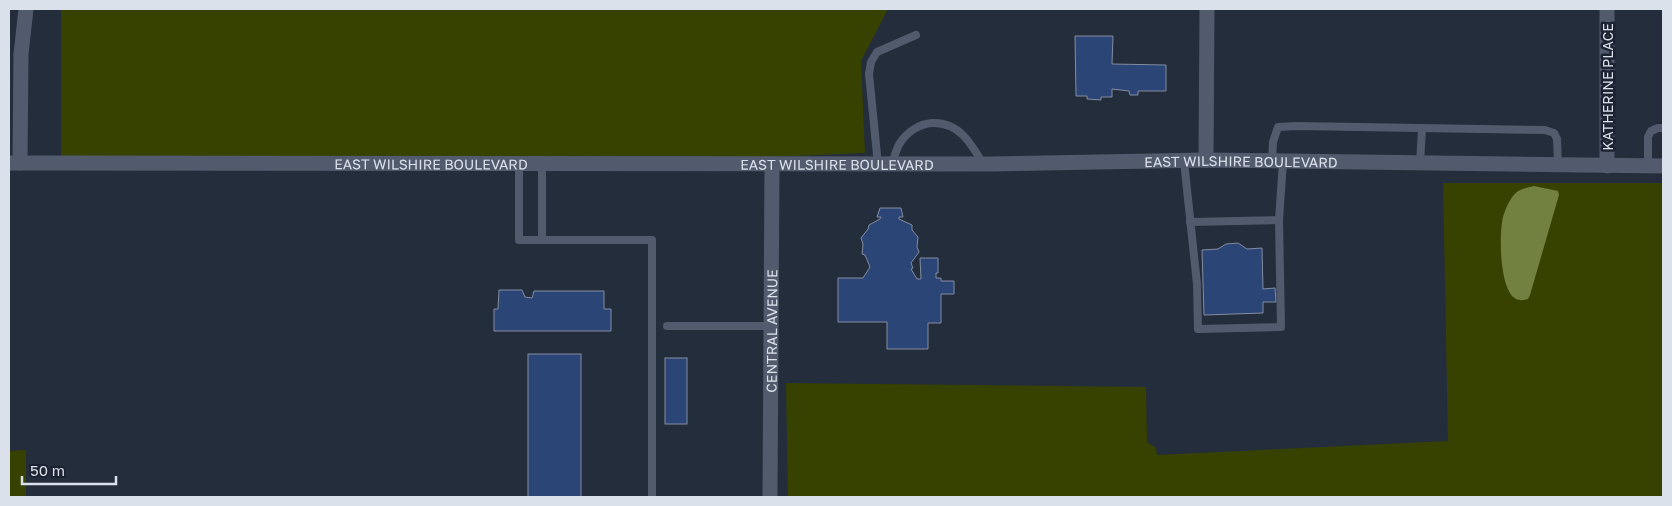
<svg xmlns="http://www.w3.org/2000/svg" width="1672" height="506" font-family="'Golos Text',sans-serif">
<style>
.green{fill:#374100}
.water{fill:#738140}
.building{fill:#2c4577;stroke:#838da0}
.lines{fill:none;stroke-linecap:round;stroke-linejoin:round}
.service{stroke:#525b6d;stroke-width:8}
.minor{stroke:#525b6d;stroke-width:15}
.tertiary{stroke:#525b6d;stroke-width:15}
.labels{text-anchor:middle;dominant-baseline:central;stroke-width:5;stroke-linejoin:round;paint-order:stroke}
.street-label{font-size:14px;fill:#dbe1eb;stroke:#1b2332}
</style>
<rect width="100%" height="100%" fill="#242d3c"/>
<g class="green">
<path d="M61 9H888L861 61 865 153 771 157 61 156Z"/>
<path d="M1443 183H1663V497H788L786 383 1146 387 1147 442 1156 448 1157 455 1448 441Z"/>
<path d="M26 450V497H9V451Z"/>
</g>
<path class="water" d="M1534 186 1558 191 1559 195 1530 295 1528 299C1525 300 1520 301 1516 299 1499 290 1499 233 1503 217 1505 210 1509 201 1513 196 1518 189 1526 188 1534 186Z"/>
<g class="building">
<path d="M1075 36H1113L1112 64 1166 65V91H1138V95H1130L1129 91 1112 89V97H1101V100L1087 99V96H1076Z"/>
<path d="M880 208H901L903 217H899V219L912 225V230L918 237 917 247 919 252 911 263 913 268 911 269 917 279H921L920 258H938V273H936V278H941V281H954V294H941V323H928V349H887V322H838V278H863L870 267 865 255 862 254 863 244 861 238 868 229 869 225 880 219 881 217H877Z"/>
<path d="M1238 243 1247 249 1262 248 1263 289 1275 288 1276 302H1263V313L1204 315 1202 250 1218 249 1226 244Z"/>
<path d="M499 290H522L525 297 532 298 534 291H604V309H611V331H494V309H498Z"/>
<rect x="528" y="354" width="53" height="143"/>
<rect x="665" y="358" width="22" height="66"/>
</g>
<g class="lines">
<g class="service">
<path d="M1184 161 1197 284 1198 329 1281 327 1279 220 1283 161"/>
<path d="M1272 161 1273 142 1278 127 1297 126 1545 130 1554 133 1557 139 1558 165"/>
<path d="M1420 163 1422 129"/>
<path d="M519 164V240H652V497"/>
<path d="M542 165V240"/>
<path d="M878 165 869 74 871 62 877 52 916 35"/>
<path d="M892 165C894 158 896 149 900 143 907 132 919 124 932 123 959 122 971 143 983 164"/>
<path d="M1648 166V137L1651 131 1658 128H1663"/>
<path d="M1190 222 1279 220"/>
<path d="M667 326H771"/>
</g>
<g class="minor">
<path d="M1206 160 1207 9"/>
<path d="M20 163 21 54 26 9"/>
<path d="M1607 166V9"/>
<path id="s1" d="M770 497 772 165"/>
</g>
<path class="tertiary" id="s2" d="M9 163 991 164 1206 160 1663 166"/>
</g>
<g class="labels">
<g class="street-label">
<text transform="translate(1607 87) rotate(-90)">KATHERINE PLACE</text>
<text stroke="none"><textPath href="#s2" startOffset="1232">EAST WILSHIRE BOULEVARD</textPath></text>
<text stroke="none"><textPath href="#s2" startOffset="422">EAST WILSHIRE BOULEVARD</textPath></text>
<text stroke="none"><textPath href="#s2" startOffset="828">EAST WILSHIRE BOULEVARD</textPath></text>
<text stroke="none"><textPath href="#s1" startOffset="166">CENTRAL AVENUE</textPath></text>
</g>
</g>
<rect width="1672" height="506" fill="none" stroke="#dbe1eb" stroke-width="20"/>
<path d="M22 476v8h94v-8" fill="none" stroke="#dbe1eb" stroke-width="2.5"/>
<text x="30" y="476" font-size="15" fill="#dbe1eb" stroke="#1b2332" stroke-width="4" paint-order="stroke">50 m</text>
</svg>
